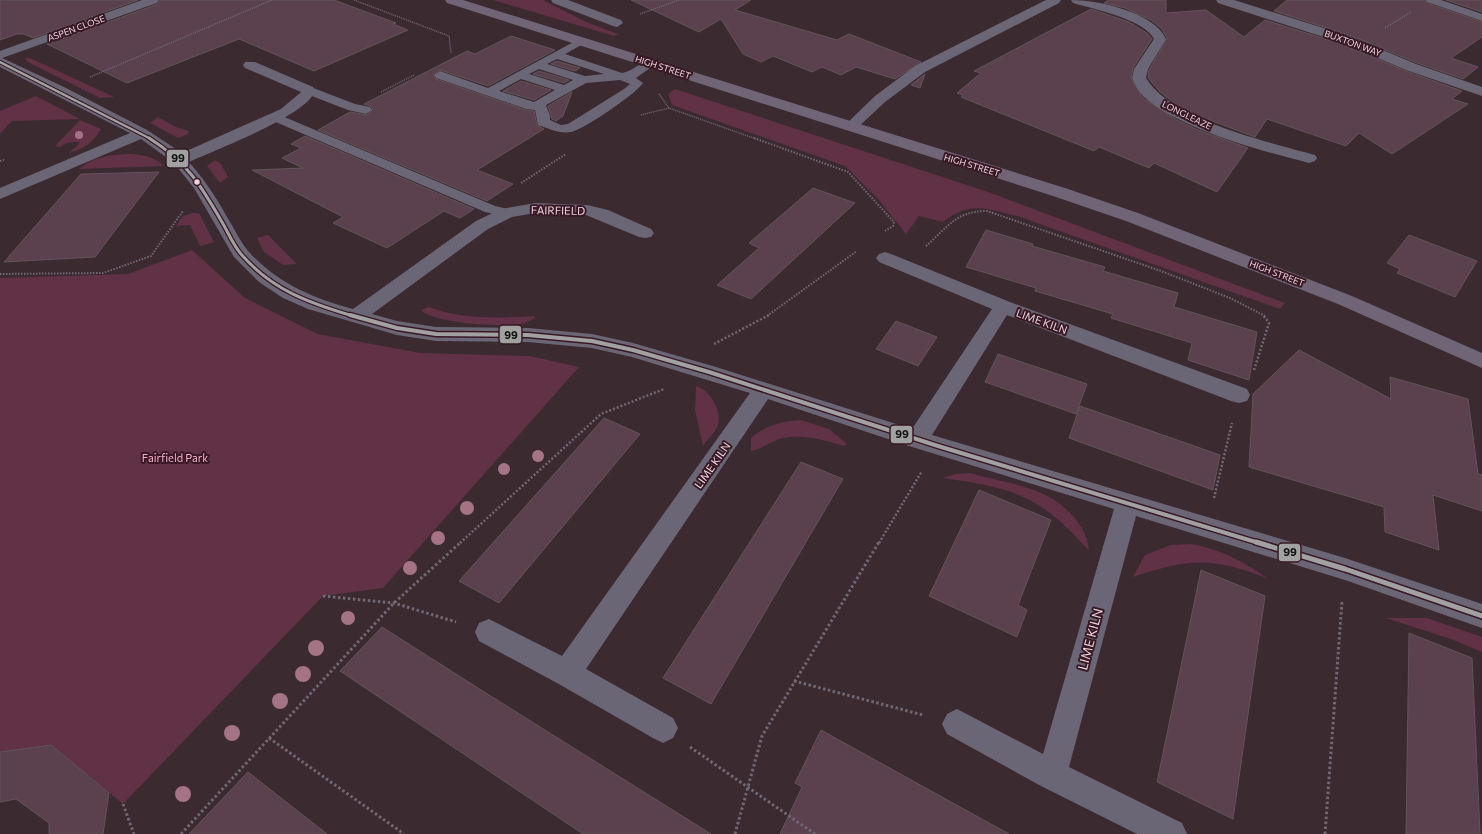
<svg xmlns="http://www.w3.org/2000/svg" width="1482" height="834" font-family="Commissioner,sans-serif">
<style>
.green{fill:#613146}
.building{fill:#5a414d;stroke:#63545a}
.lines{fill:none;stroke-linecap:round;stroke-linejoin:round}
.path-far3{stroke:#716874;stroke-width:1.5;stroke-dasharray:1 1;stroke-linecap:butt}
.path-far2{stroke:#716874;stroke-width:2;stroke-dasharray:1.5 1.5;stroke-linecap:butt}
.path-far1{stroke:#716874;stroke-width:2.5;stroke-dasharray:2 2;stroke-linecap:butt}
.path{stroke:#716874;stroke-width:3;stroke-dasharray:2.5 2.5;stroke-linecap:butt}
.service{fill:#6b6676;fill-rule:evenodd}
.minor{fill:#6b6676;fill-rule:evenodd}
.primary{fill:#6f6577;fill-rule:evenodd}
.bus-1-far3-casing{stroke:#381825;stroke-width:4.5}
.bus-1-far2-casing{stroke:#381825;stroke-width:5.5}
.bus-1-far1-casing{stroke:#381825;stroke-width:7}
.bus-1-casing{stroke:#381825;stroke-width:8}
.bus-1-far3{stroke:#a1a1a2;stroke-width:2.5}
.bus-1-far2{stroke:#a1a1a2;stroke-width:3}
.bus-1-far1{stroke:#a1a1a2;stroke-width:4}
.bus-1{stroke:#a1a1a2;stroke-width:5}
.tree{fill:#a47385}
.bus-dot{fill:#ebd4dc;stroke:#381825;stroke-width:1.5}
.labels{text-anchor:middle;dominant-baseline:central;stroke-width:4;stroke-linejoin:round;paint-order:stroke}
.far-street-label{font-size:9px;fill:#ebd4dc;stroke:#381825}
.street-label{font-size:11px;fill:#ebd4dc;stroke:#381825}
.park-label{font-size:11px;fill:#faaecb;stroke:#381825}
.near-street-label{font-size:13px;fill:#ebd4dc;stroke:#381825}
.line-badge{stroke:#381825;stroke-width:1.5}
.pale-badge-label{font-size:11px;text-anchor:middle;font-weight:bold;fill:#111}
</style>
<rect width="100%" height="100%" fill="#3b2a30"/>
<g class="green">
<path d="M493 0H543L586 22 618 34 614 36Z"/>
<path d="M26 58H30L114 97 100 98 26 61Z"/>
<path d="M675 89 985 191 1285 303 1280 309 1020 217C989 209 970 200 943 222L919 216 906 234 878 199 845 166 672 105 668 94Z"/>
<path d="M36 96 80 119 12 121 0 134V111Z"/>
<path d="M158 117 176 127 189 131 188 134 178 138 150 123Z"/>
<path d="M80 120 101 129C94 142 84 149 69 153L80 143C73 140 66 143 60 147L55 146Z"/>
<path d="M126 154C140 154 154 156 164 166L79 169C93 157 109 155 126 154Z"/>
<path d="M215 160 221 164 228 177 220 183 207 166Z"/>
<path d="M192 213H199L214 242 200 246 190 225 176 226 183 216Z"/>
<path d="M268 235 297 264 283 265 264 252 257 238Z"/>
<path d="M192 250 245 298 318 334 420 353 530 356 579 367 383 588 323 596 123 804 51 745 0 752V278L128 274Z"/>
<path d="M429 307C461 320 501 318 534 316L535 318C531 320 526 323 521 324 501 327 435 324 421 310Z"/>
<path d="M696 386C711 390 724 414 717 428 713 434 707 440 703 446L695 410Z"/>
<path d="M801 420 829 429 847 444 844 446C824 440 799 433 779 439 769 443 761 449 751 451V438C764 426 782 421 801 420Z"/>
<path d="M970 473C993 480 1019 483 1041 493 1064 503 1088 526 1089 551 1041 496 1014 488 943 478L955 474Z"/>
<path d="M1191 544C1224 550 1241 561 1269 579 1211 557 1191 558 1133 577L1145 555 1171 545Z"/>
<path d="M1386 618H1427L1479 636 1482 637V652L1451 639Z"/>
</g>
<g class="building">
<path d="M0 0H138L33 38 24 34H17L0 40Z"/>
<path d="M160 0H334L396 23 393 24 408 30 314 71 239 39 127 83 47 44 158 4Z"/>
<path d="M631 0H751L735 10 837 40 849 34 921 62 895 79 856 67 841 75 822 67 812 72 773 56 761 62 743 54 721 19 699 32Z"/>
<path d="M1109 0H1166V13L1206 10 1244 37 1265 20 1341 44 1406 71 1462 91 1452 99 1468 104 1392 154 1359 133 1346 146 1267 119 1255 137 1199 116 1177 105 1160 92 1148 78 1149 70 1167 38 1161 28 1151 20 1125 8 1104 3Z"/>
<path d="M1287 0H1425L1427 3 1482 22V37L1451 58 1478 67 1463 79 1417 63 1352 36 1274 11Z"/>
<path d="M1446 0H1482V12Z"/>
<path d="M1091 9 1129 22 1147 33 1152 39 1133 68 1131 78 1142 97 1177 120 1198 130 1248 148 1217 192 1154 163 1149 168 1099 147 1094 151 961 97 963 95 957 93 981 73 974 71Z"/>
<path d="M511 36 555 50 488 86 440 70 433 75 436 79 526 110 534 111 537 125 544 129 477 170 513 184 487 201 318 130 350 112 367 115 373 109 370 106 364 104 467 51 475 54Z"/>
<path d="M557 61 580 68 575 71 551 64Z"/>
<path d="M539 71 569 80 564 83 533 74Z"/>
<path d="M925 74 920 88 911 85Z"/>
<path d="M521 81 551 90 534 100 503 91Z"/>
<path d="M572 92 563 116 556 121 552 119 548 106Z"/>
<path d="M305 136 474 209 460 218 444 211 387 248 333 223 343 217 252 170 303 168 282 158 301 148 291 144Z"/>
<path d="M159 172 95 257 4 262 81 174Z"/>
<path d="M813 188 855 203 751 299 717 285 759 248 749 243Z"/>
<path d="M986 230 1033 244 1032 246 1105 267 1103 271 1178 293 1174 307 1257 332 1249 380 1188 360 1192 343 1111 318 1113 314 1035 291 1036 288 966 267Z"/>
<path d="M1409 235 1477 261 1455 297 1397 273 1400 269 1387 263Z"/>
<path d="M896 321 937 337 918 366 876 349Z"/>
<path d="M1299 350 1391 399 1390 377 1468 399 1478 474 1482 475V511L1433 495 1439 550 1385 532 1384 507 1249 467 1253 394Z"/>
<path d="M998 354 1087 384 1076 414 985 382Z"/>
<path d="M1080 406 1220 455 1213 490 1069 438Z"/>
<path d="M604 418 640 434 499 603 459 581Z"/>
<path d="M801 462 843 479 711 704 663 678Z"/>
<path d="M979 490 1051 520 1018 605 1027 610 1017 637 929 596Z"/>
<path d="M1201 570 1265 596 1233 819 1157 782Z"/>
<path d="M382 627 489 695 711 834H583L340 671Z"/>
<path d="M1409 633 1472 658 1480 834H1406Z"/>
<path d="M821 730 895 771 1009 834H780L802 787 795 783Z"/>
<path d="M51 745 109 793 103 834H49V823L16 799 0 802V752Z"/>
<path d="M248 772 327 834H189Z"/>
</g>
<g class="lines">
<g class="path-far3">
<path d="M354 0 449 36 451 53"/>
<path d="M640 14 679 0"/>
<path d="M1385 28 1411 12"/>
<path d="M90 77 272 0"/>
<path d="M381 92 414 75"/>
<path d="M659 94 669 108 756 139"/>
<path d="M641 115 669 108"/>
</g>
<g class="path-far2">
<path d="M754 138 848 172 894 222 893 226 885 231"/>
<path d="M0 161 4 160"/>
<path d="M521 183 566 154"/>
<path d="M926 246C948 227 956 211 987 211L1161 271 1230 298 1265 316"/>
<path d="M0 274 103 273 151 256 183 211"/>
<path d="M767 316 857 251"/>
</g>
<g class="path-far1">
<path d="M714 344 769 315"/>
<path d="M1254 370 1269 323 1263 315"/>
<path d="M1214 498 1232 423"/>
<path d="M460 543 601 414 664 389"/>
<path d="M879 543 922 471"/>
</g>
<g class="path">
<path d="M323 596 394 603 456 622"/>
<path d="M794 681 923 715"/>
<path d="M269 738 404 834"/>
<path d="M690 747 815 834"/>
<path d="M123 804 134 834"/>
<path d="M181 834 394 603 461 542"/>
<path d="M735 834 762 736 879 542"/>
<path d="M1325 834 1342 601"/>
</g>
<g class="service">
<path d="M1426 0H1441L1482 14V21L1427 2Z"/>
<path d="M581 38 585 39 587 41 585 43 565 54 622 73C633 71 640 62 651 60L657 63 636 78 643 83C636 94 583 130 571 132 559 134 550 129 538 125L535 110 526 109 436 78 434 75 440 71 488 88ZM557 59 604 74 585 76 547 64ZM539 69 573 80 564 85 529 74ZM521 79 555 90 534 102 499 91ZM620 80 630 84 624 89 568 124 561 125 550 120V116L546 105 586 83Z"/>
<path d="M308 86 355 104 370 107 372 110 366 114 348 110 304 93 302 90 304 87Z"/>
<path d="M275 113 495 206 512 210 514 213 512 216 507 217 485 212 271 120 269 117Z"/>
</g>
<g class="minor">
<path d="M142 0H159L157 3 2 58 64 87 147 130 182 153 281 109 300 93 301 92 245 68 243 65 245 62H255L313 87 315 90C311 114 213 151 189 162 204 179 216 197 227 217 234 228 240 241 248 251 277 283 312 298 353 309L476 221 501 209 535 203 587 205 608 210 651 229 654 233 651 237 645 238 639 237 586 215 535 213 512 217 488 229 372 314 397 321 436 327 528 328 592 334 633 343 716 367 912 429 992 309 879 262 876 258 879 254 885 252 891 254 1010 302 1247 389 1250 395 1247 401 1239 403 1231 401 1007 315 932 435 1345 558 1482 604V628L1345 580 1136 516 1069 767 1182 823 1187 834H1137L1041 786 947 734 942 724 947 714 957 709 1043 754 1114 509 909 446 768 399 586 669 673 718 678 728 673 738 663 743 653 738 557 683 479 641 475 632 479 623 489 619 562 656 750 393 632 357 592 348 528 342 436 341 397 335 308 309 283 298 259 282 234 257 194 188 174 163 141 139 0 199V188L130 133 0 67V51Z"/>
<path d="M551 0H568L621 20 623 23 617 27 613 26 553 3Z"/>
<path d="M1046 0H1061L1059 3 925 72 885 102 855 130H845L843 127 875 96 915 66Z"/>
<path d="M1071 0C1098 0 1154 12 1166 39L1148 69 1146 78C1171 120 1268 142 1315 155L1317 158 1315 161 1309 163C1259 150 1181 130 1143 96 1138 91 1135 84 1132 78L1134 69 1154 39C1144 19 1093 9 1073 3Z"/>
<path d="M1216 0H1234L1352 37 1416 64 1482 87V96L1406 70 1342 43 1218 3Z"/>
</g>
<path class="primary" d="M445 0H463L1065 188 1138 213 1352 296 1482 353V368L1338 304 1126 221 1053 196 447 3Z"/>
<defs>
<path id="bus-1-far3" d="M0 62 151 139"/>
<path id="bus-1-far2" d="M149 138C187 162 200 184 222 222 228 232 233 245 241 254 272 290 309 303 353 316"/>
<path id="bus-1-far1" d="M350 315 397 328 436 334 528 335 592 341 633 350 709 372 938 446 1259 543"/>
<path id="bus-1" d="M1256 542 1345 569 1482 616"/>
</defs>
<use href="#bus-1-far3" class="bus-1-far3-casing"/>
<use href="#bus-1-far2" class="bus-1-far2-casing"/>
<use href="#bus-1-far1" class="bus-1-far1-casing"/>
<use href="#bus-1" class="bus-1-casing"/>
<use href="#bus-1-far3" class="bus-1-far3"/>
<use href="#bus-1-far2" class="bus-1-far2"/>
<use href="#bus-1-far1" class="bus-1-far1"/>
<use href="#bus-1" class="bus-1"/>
</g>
<g class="tree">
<circle cx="79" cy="135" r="4"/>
<circle cx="538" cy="456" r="6"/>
<circle cx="504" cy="469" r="6"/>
<circle cx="467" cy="508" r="7"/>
<circle cx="438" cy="538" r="7"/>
<circle cx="410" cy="568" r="7"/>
<circle cx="348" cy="618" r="7"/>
<circle cx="316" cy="648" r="8"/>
<circle cx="303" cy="674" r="8"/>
<circle cx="280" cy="701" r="8"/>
<circle cx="232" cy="733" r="8"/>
<circle cx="183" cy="794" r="8"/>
</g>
<circle class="bus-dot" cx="197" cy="182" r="3.5"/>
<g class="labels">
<g class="far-street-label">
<text transform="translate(76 28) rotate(-20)">ASPEN CLOSE</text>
<text transform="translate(1353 43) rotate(20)">BUXTON WAY</text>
<text transform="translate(663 67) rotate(18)">HIGH STREET</text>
<text transform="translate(1187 115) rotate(26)">LONGLEAZE</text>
<text transform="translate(972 165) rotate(17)">HIGH STREET</text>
<text transform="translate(1277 273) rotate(21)">HIGH STREET</text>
</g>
<g class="street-label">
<text transform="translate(558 210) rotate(1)">FAIRFIELD</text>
<text transform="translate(1042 321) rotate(20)">LIME KILN</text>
<text transform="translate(712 465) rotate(-55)">LIME KILN</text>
</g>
<g class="park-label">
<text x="175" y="457">Fairfield Park</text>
</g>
<g class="near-street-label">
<text transform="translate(1090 639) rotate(-75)">LIME KILN</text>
</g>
</g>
<g class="line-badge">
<rect x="166" y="149" width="23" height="19" rx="4" fill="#a1a1a2"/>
<rect x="499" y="325" width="23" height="19" rx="4" fill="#a1a1a2"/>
<rect x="890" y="425" width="23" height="19" rx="4" fill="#a1a1a2"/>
<rect x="1278" y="543" width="23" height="19" rx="4" fill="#a1a1a2"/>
</g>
<g class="pale-badge-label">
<text x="178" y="162">99</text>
<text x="511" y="339">99</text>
<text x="902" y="438">99</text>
<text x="1290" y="556">99</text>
</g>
</svg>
